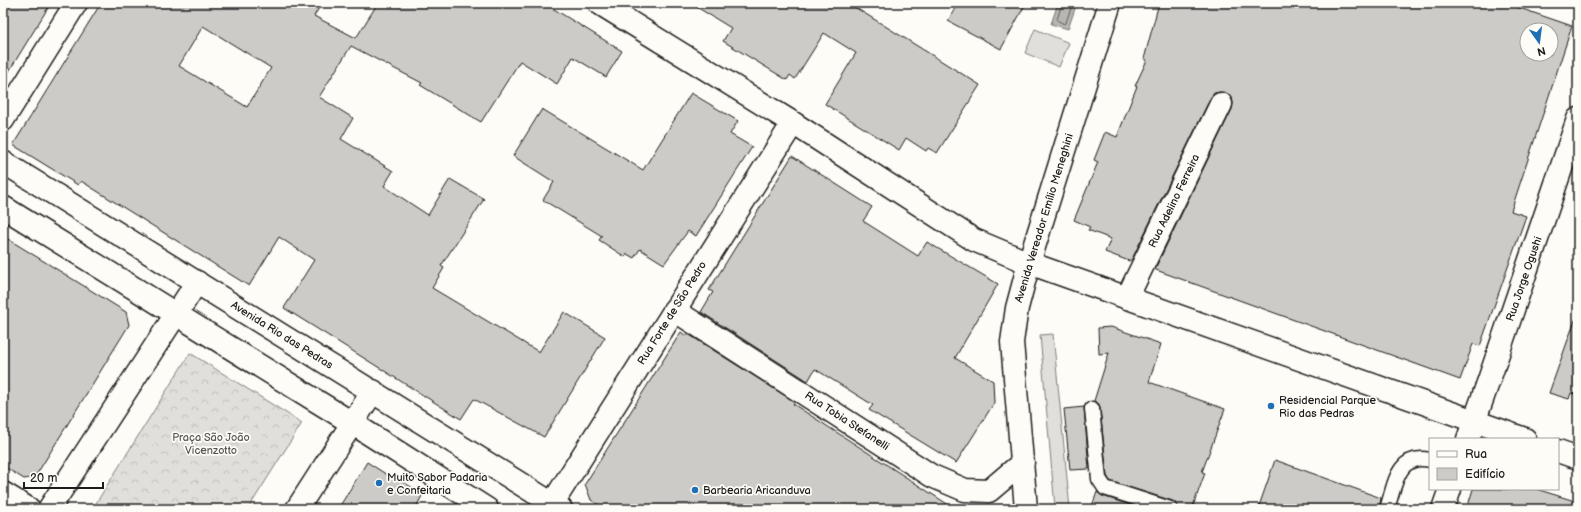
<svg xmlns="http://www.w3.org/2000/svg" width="1581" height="512" font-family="'Balsamiq Sans',sans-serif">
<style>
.forest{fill:url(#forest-crowns);stroke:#7e7e7c}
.garden{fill:#e0dfdb;stroke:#7e7e7c}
.water{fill:#b7b6b2;stroke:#797876}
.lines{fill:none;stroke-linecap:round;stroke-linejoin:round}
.shore{stroke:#5a5a58;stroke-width:1}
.building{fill:#cccbc8;stroke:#1c1c1c;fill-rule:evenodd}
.lane-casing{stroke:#1c1c1c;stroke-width:17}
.street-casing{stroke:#1c1c1c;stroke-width:25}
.secondary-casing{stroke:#1c1c1c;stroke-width:25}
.lane{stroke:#fdfcf7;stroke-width:14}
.street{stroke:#fdfcf7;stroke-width:22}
.secondary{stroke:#fdfcf7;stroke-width:22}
.poi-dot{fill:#1f6fb2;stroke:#fdfcf7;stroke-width:1.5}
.labels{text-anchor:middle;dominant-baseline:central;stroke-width:3.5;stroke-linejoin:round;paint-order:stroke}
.street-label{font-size:11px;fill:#1c1c1c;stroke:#fdfcf7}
.poi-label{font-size:11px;fill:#1c1c1c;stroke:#fdfcf7;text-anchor:start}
.park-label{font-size:11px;fill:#575655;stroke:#fdfcf7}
</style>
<defs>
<pattern id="forest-crowns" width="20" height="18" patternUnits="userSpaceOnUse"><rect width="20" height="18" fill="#e0dfdb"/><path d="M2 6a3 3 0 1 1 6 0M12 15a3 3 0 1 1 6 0" fill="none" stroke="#c0bfbb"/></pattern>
</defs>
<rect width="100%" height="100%" fill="#fdfcf7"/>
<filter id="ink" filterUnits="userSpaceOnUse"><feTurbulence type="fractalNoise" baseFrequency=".025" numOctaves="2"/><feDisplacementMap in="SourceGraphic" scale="8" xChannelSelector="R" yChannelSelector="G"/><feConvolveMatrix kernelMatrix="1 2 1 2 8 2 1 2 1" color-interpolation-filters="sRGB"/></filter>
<g filter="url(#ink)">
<path class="forest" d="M190 353 302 423 248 509 93 508Z"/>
<g class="garden">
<path d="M1035 29 1069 43 1059 67 1025 53Z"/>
<path d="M1053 334 1070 509 1055 508 1040 335Z"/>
</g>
<path class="water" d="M1058 3H1077L1068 29 1051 24Z"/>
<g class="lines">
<path class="shore" d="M1062 3 1057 20 1064 24 1066 22 1073 3"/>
</g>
<g class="building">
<path d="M7 3H51L3 81V10Z"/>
<path d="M101 3H322L314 16 356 38 378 3H544L622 51 606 77 573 57 557 84 520 61 481 122 420 85 422 83 351 46 319 97 353 118 341 139 393 171 384 186 428 215 450 179 484 199 441 266 444 268 432 288 539 352 564 312 605 337 544 437 474 399 461 419 284 308 314 260 279 237 249 286 81 181 78 185 13 145ZM203 26 271 68 247 107 179 66Z"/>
<path d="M690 3H848L980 85 937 153 928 148 926 151 906 138 899 150 825 104 856 53 824 33 795 79 790 75 787 80 723 41 731 28Z"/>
<path d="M958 3H1026L1001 49 948 21Z"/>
<path d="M1159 3H1505L1572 26 1511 211 1526 216 1480 346 1473 344 1460 380 1156 270 1155 269 1232 109 1233 103 1232 97 1226 93 1220 92 1214 93 1210 99 1132 259 1129 261 1105 252 1111 239 1088 230 1090 227 1074 220 1098 162 1094 160 1105 132 1117 137 1137 86H1135L1147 60 1144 59ZM1527 30H1551V54H1527Z"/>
<path d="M691 93 738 121 730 134 752 147 696 236 688 231 664 264 640 249 634 258 627 254 625 257 599 240 602 236 543 200 554 182 513 156 542 109 643 170Z"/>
<path d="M792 156 872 207 863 221 918 256 927 242 998 284 955 358 993 381 994 403 956 463 869 410 873 405 815 369 808 381 701 312 713 292 709 290Z"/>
<path d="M3 236 126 312 129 325 35 477 24 479 3 466Z"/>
<path d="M1575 320H1578V395L1571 393 1569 399 1549 393Z"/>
<path d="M1111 327 1161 344 1149 382 1225 409 1202 472 1205 473 1192 509H1178L1177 504 1173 501 1110 481 1107 476 1100 408 1099 404 1094 401 1109 353 1099 354 1098 328Z"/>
<path d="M681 332 686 336 688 334 795 402 793 404 955 509H605L591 500 585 484Z"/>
<path d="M1084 407 1089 469 1070 470 1064 409Z"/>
<path d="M1275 460 1381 498 1379 509H1258Z"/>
<path d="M367 462 392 478 393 476 423 494 415 509H338Z"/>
<path d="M1473 489H1536L1578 502V509H1467Z"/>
<path d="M1097 492 1102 496 1142 509H1091Z"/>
</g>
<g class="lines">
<defs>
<g id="lane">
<path d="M1092 409 1099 479 1105 488 1170 509"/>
<path d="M1387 509C1395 485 1397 453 1430 460"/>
</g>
<g id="street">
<path d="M599 3 793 123 974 240 1029 263 1525 439"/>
<path d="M3 120 76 3"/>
<path d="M1127 298 1221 104"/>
<path d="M674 310 932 476 965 490 989 491 1023 462"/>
<path d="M1468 439 1489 380 1578 119"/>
<path d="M1558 451 1578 458"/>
<path d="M3 493 29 509"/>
<path d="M552 504 793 123"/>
<path d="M1443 509 1450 489"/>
</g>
<g id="secondary">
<path d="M3 162 561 509"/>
<path d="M3 207 352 423 487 509"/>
<path d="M49 509 197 282"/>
<path d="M297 509 373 391"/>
<path d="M1026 509 1012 342 1017 308 1029 263 1110 3"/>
</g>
</defs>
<use href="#lane" class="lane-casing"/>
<use href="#street" class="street-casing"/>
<use href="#secondary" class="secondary-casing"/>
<use href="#lane" class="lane"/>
<use href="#street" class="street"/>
<use href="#secondary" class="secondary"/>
</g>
</g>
<g class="poi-dot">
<circle cx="1271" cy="406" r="4"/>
<circle cx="379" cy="483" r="4"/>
<circle cx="695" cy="490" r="4"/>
</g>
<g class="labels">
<g class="street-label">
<text transform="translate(1174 201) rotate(-64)">Rua Adelino Ferreira</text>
<text transform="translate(1044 218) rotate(-73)">Avenida Vereador Emílio Meneghini</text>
<text transform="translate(1524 279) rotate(-71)">Rua Jorge Ogushi</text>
<text transform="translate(672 313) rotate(-58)">Rua Forte de São Pedro</text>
<text transform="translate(282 335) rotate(32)">Avenida Rio das Pedras</text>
<text transform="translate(847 421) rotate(33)">Rua Tobia Stefanelli</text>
</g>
<g class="poi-label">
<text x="1279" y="400">Residencial Parque<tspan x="1279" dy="13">Rio das Pedras</tspan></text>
<text x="387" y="477">Muito Sabor Padaria<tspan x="387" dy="13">e Confeitaria</tspan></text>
<text x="703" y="490">Barbearia Aricanduva</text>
</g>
<g class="park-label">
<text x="211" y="437">Praça São João<tspan x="211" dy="13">Vicenzotto</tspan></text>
</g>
</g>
<rect width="1581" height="512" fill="none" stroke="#fdfcf7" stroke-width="16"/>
<rect x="8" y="8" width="1565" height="496" fill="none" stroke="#1c1c1c" stroke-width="1.5" filter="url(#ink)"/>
<rect x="1429" y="438" width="130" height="52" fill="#fdfcf7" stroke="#a3a29f"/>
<rect x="1437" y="451" width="20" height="6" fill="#fdfcf7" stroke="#a3a29f"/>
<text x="1465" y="458" font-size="12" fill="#1c1c1c">Rua</text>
<rect x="1437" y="468" width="20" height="12" fill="#cccbc8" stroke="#a3a29f"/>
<text x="1465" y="478" font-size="12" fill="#1c1c1c">Edifício</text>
<g transform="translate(1539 42) rotate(166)"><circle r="19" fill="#fdfcf7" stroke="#a3a29f"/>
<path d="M0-3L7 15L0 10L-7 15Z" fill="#1f6fb2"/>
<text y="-6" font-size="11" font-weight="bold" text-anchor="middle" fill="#1c1c1c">N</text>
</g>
<path d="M24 482v6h79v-6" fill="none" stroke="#1c1c1c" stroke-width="2"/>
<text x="30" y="482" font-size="12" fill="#1c1c1c" stroke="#fdfcf7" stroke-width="3" paint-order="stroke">20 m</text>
</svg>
